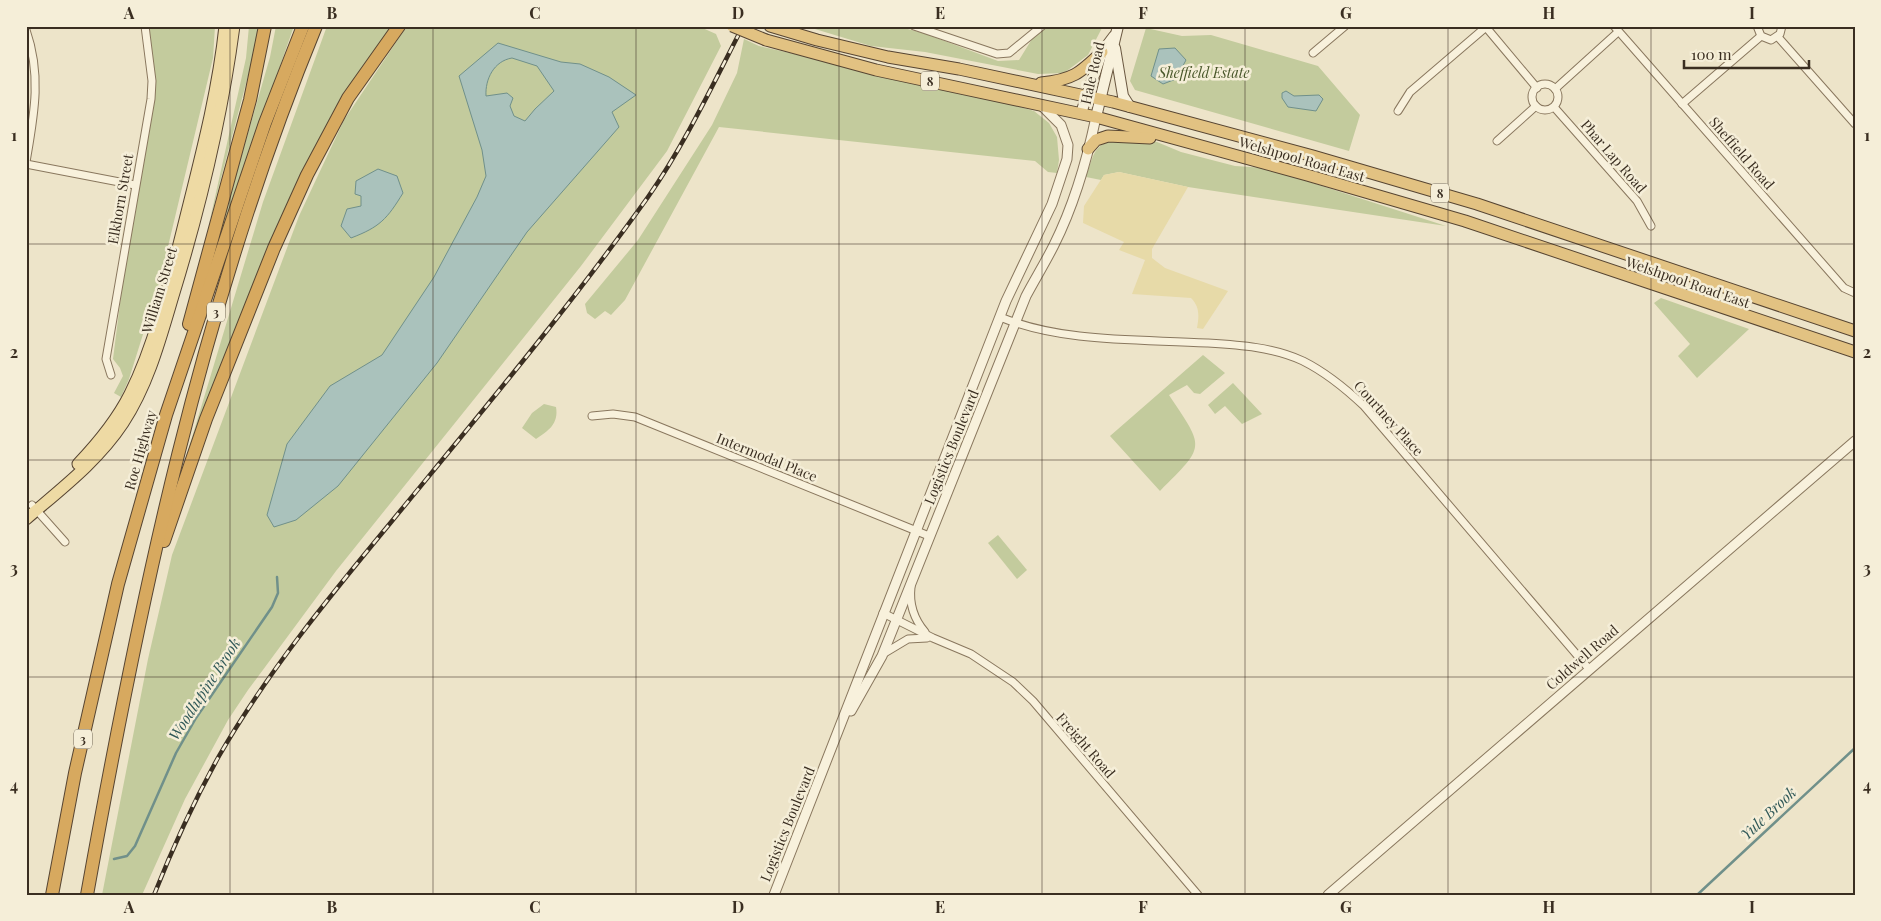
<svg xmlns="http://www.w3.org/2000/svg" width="1881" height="921" font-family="'Playfair Display',serif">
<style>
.green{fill:#c3cb9d}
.sand{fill:#e7daa8}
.water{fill:#aac2bc;stroke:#70908a;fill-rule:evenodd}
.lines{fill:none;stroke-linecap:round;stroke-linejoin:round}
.stream{stroke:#70908a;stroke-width:2.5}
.minor-casing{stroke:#89775e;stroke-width:9}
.tertiary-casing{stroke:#89775e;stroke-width:11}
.secondary-casing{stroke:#6b5841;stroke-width:12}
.primary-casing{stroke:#574532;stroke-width:13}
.trunk-casing{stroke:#574532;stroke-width:13}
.motorway-casing{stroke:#574532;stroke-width:14}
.minor{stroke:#f8f1dc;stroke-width:7}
.tertiary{stroke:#f8f1dc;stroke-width:9}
.secondary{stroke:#f8f1dc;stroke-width:10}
.primary{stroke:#eedaa4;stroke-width:11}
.trunk{stroke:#e2c282;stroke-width:11}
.motorway{stroke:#d7a95f;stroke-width:12}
.rail-casing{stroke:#3a2e21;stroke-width:4.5}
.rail{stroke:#f5eed8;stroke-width:2.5;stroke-dasharray:8;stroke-linecap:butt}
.trunk-bridge-casing{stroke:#574532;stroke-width:13;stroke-linecap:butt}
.trunk-bridge{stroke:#e2c282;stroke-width:11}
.grid{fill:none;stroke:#3a2e21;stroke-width:1;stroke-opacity:0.55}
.labels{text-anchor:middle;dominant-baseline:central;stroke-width:5;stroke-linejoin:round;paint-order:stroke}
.shield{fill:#f5eed8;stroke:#726858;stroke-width:1}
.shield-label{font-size:12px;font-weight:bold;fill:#3a2e21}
.park-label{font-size:14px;font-style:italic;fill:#485629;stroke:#f5eed8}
.street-label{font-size:14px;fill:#3a2e21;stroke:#f5eed8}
.water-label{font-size:15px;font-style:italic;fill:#315958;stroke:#f5eed8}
.neatline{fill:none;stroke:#3a2e21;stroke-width:2}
.grid-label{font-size:16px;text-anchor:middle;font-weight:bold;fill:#3a2e21}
</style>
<rect width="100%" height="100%" fill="#ede4c9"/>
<g class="green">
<path d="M145 26H215L213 58 160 280 129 379 121 397 114 393 123 376 120 368 113 359 135 185 151 99Z"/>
<path d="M249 26H258L254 53 209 224 246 58Z"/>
<path d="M276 26H294L208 272 270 57Z"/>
<path d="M327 26H391L338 105 312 152 284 214 171 507 263 202Z"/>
<path d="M407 26H698L716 34 721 46 667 151 581 266 336 571 248 690 228 720 185 799 142 895H102L148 659 172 555 299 216 344 120Z"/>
<path d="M805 26H897L926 34 998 61 1019 60 1032 39 1047 26H1103L1088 55 1064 73 1038 74 925 52 871 46Z"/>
<path d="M1146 28 1182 36 1211 35 1318 66 1360 115 1349 151 1135 90 1130 81Z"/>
<path d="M744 39 759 46 979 95 1034 111 1049 123 1057 137 1059 160 1057 173 1048 172 1035 161 719 127 625 300 611 315 605 311 595 319 587 313 585 304 638 240 712 125 737 73Z"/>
<path d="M1122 138 1157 142 1181 152 1235 166 1266 168 1446 226 1188 187 1119 172 1104 175 1101 180 1086 177C1095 151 1093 144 1122 138Z"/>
<path d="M1661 298 1749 329 1697 378 1678 356 1690 344 1654 303Z"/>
<path d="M1203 355 1225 373 1200 394 1194 393 1187 385 1169 395C1205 449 1206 445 1160 491L1110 436Z"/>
<path d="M1233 383 1262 414 1242 424 1225 406 1215 414 1208 405Z"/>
<path d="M544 404 556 407C559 424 548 431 536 439L522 428 532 413Z"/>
<path d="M998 535 1027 570 1017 579 988 543Z"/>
</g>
<path class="sand" d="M1119 172 1188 187 1152 249V258L1165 268 1228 291 1203 329 1197 328C1199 316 1200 307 1191 298L1132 294 1145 260 1119 250 1124 242 1083 223 1084 206 1104 175Z"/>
<g class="water">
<path d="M498 43 561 62 580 64 609 77 636 95 612 112 619 127 527 232 437 363 338 486 296 520 274 527 267 515 287 444 330 386 382 355 434 277 477 197 486 176 482 150 459 76ZM512 58 537 66 554 91 535 109 525 121 514 116 510 106 513 98 507 93 486 96C485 79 494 61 512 58Z"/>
<path d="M1175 48 1186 60 1176 79 1163 84 1151 76 1159 49Z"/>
<path d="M1286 91 1294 96 1319 95 1323 99 1316 111 1288 107 1282 98V93Z"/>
<path d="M378 169 397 176 403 193C387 219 380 227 351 238L341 226 347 209 361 206V196L355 194 356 181Z"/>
</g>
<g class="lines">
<g class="stream">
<path d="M114 859 127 856 135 846 176 753 196 718 272 607 278 593 277 577"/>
<path d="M1697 895 1855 748"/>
</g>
<defs>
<g id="minor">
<path d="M914 26 997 54 1009 53 1042 26"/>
<path d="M1485 26 1537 88"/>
<path d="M1614 26 1844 288 1855 293"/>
<path d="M1757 26 1761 36 1771 40 1780 34 1782 26"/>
<path d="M26 30C42 76 34 115 26 162"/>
<path d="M1778 37 1855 124"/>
<path d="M1313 53 1345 26"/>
<circle cx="1545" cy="97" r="13"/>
<path d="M1555 89 1618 32"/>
<path d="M1682 104 1761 36"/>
<path d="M1554 107 1637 201 1651 226"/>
<path d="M1398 111 1410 92 1486 27"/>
<path d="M1497 141 1536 106"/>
<path d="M26 164 135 185"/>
<path d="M1000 317C1064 343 1138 339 1207 343 1239 345 1273 347 1303 361 1327 373 1345 388 1364 406L1589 669"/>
<path d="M111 375 106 359 151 99 152 81 145 26"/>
<path d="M592 416 613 414 635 417 929 536"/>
<path d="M32 505 65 542"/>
<path d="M911 587C909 604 914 619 925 632"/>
<path d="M883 613 933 638 971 654 1013 682 1033 701 1198 895"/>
<path d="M883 654 908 639 927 638"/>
</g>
<g id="tertiary">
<path d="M851 711 882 656 1026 296C1035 279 1045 263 1054 245 1074 205 1087 160 1096 117"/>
<path d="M774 895 1006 301 1052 204 1067 159 1068 145 1061 125 1042 106"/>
<path d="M1328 895 1855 441"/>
</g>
<g id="secondary">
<path d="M1115 48 1123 96 1130 107"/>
<path d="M1081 113 1102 52 1114 36"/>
<path d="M1096 117 1118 26"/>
</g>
<g id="primary">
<path d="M78 464C98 443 117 420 130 394 156 342 171 276 185 220 201 156 218 92 225 26"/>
<path d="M26 519C61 489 98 461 123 423 148 385 160 340 173 296 200 208 222 117 234 26"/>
</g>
<g id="trunk">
<path d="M770 26 817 40 888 57 959 69 1113 102 1313 156 1477 204 1855 331"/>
<path d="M766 40 876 70 1096 117 1307 175 1465 221 1855 352"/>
<path d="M1041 83C1073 80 1080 73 1102 52"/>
<path d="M1088 149 1096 140 1108 136 1150 138"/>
</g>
<g id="motorway">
<path d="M189 324 250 100 265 26"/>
<path d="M164 541 206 419 274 248 307 175 348 98 399 26"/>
<path d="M52 895 75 773 118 584 166 415 265 123 303 26"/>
<path d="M87 895C140 599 201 305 316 26"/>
</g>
</defs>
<use href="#minor" class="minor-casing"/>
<use href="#tertiary" class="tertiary-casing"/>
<use href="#secondary" class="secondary-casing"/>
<use href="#primary" class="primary-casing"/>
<use href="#trunk" class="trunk-casing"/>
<use href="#motorway" class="motorway-casing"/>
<use href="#minor" class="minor"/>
<use href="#tertiary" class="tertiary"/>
<use href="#secondary" class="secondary"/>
<use href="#primary" class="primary"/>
<use href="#trunk" class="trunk"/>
<use href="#motorway" class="motorway"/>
<defs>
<path id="rail" d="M154 895C173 847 194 801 219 756 268 671 330 596 392 521 479 415 568 309 648 197 685 144 713 84 743 26"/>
</defs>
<use href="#rail" class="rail-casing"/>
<use href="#rail" class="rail"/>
<defs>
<path id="trunk-bridge" d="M732 26 766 40"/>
</defs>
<use href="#trunk-bridge" class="trunk-bridge-casing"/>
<use href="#trunk-bridge" class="trunk-bridge"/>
</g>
<path class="grid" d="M230 26V895M433 26V895M636 26V895M839 26V895M1042 26V895M1245 26V895M1448 26V895M1651 26V895M26 244H1855M26 460H1855M26 677H1855"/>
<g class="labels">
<g class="shield">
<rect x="921" y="71.5" width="18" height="19" rx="4"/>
<rect x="1431" y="183.5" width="18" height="19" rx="4"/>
<rect x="207" y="302.5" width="18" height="19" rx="4"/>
<rect x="74" y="729.5" width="18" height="19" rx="4"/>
</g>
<g class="shield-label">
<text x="930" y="81">8</text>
<text x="1440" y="193">8</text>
<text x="216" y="312">3</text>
<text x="83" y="739">3</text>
</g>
<g class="park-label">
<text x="1204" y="72">Sheffield Estate</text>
</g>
<g class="street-label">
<text transform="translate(1092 73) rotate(-77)">Hale Road</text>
<text transform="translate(1742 153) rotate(49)">Sheffield Road</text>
<text transform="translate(1614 156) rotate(49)">Phar Lap Road</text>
<text transform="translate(1302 159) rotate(16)">Welshpool Road East</text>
<text transform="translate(120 199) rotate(-80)">Elkhorn Street</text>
<text transform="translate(1688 282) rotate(19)">Welshpool Road East</text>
<text transform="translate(159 290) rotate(-73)">William Street</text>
<text transform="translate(1389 418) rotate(48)">Courtney Place</text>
<text transform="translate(951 447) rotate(-68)">Logistics Boulevard</text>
<text transform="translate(140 450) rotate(-74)">Roe Highway</text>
<text transform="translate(767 457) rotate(22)">Intermodal Place</text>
<text transform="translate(1582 657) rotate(-41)">Coldwell Road</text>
<text transform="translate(1086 745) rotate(49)">Freight Road</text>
<text transform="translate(787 824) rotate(-68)">Logistics Boulevard</text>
</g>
<g class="water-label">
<text transform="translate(204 689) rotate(-57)">Woodlupine Brook</text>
<text transform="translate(1768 813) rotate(-43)">Yule Brook</text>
</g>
</g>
<rect width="1881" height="921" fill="none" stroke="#f5eed8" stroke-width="55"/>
<path d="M1684 60v8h125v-8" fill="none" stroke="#3a2e21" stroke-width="2.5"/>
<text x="1691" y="60" font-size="15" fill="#3a2e21" stroke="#f5eed8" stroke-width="4" paint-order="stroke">100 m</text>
<rect x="28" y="28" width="1826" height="866" class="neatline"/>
<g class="grid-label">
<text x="129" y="19">A</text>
<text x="332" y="19">B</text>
<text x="535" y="19">C</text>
<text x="738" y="19">D</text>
<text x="940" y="19">E</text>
<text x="1143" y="19">F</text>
<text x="1346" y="19">G</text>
<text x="1549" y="19">H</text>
<text x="1752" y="19">I</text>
<text x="14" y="141">1</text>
<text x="1867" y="141">1</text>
<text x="14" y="358">2</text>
<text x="1867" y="358">2</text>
<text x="14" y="574">3</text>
<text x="1867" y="574">3</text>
<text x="14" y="791">4</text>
<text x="1867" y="791">4</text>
<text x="129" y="913">A</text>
<text x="332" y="913">B</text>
<text x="535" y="913">C</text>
<text x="738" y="913">D</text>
<text x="940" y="913">E</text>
<text x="1143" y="913">F</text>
<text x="1346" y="913">G</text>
<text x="1549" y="913">H</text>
<text x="1752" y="913">I</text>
</g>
</svg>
